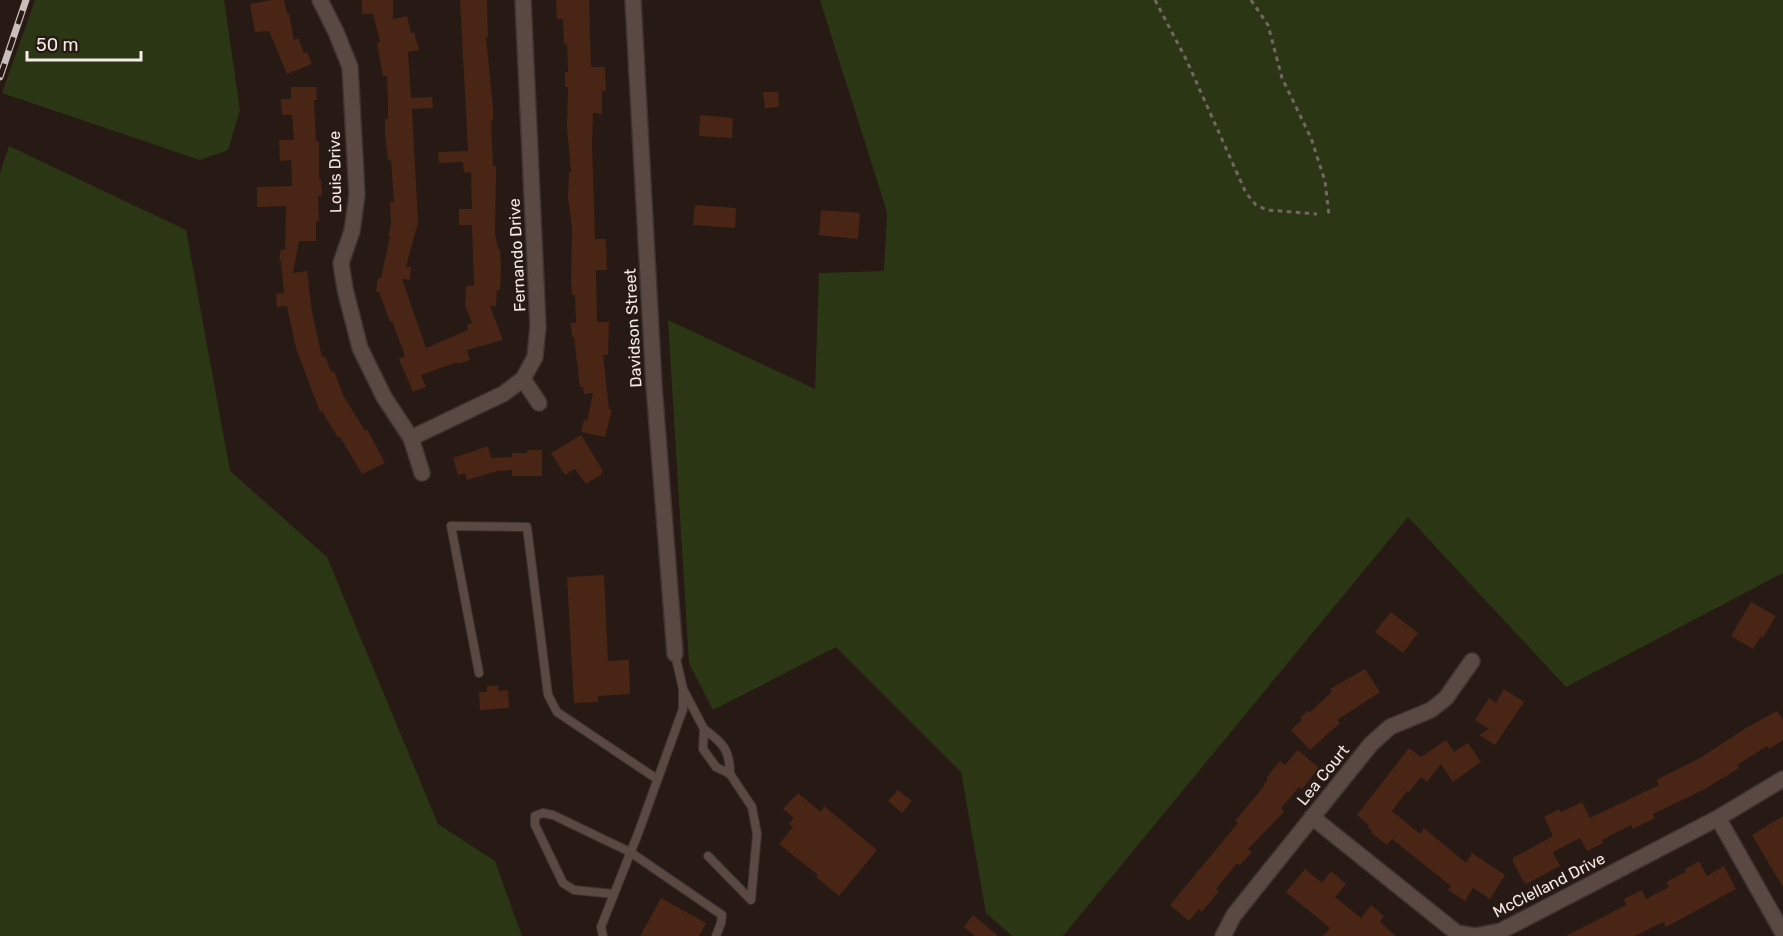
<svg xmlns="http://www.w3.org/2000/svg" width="1783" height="936" font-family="Rubik,sans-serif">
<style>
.green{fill:#2b3714}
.building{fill:#492515}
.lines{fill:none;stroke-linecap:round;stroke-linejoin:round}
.service-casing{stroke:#3d3330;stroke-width:10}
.minor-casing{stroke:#3d3330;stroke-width:18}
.path{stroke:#736762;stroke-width:3;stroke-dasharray:4.5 4.5;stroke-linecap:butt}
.service{stroke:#594942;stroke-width:8}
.minor{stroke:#594942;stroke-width:15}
.rail-casing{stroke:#c9beba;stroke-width:7}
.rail{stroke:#271914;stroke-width:4.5;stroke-dasharray:14;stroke-linecap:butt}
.labels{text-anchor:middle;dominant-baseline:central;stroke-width:4.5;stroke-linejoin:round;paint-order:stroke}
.street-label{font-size:16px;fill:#f4eae6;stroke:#271914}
</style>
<rect width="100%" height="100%" fill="#271914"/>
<g class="green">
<path d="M35 0H224L240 110 228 150 200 160 2 93Z"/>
<path d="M820 0H1783V573L1566 687 1408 517 1063 936H1012L986 913 961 772 836 647 713 710 689 663 668 320 815 389 819 273 884 271 887 212Z"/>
<path d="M9 146 186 230 230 471 327 557 438 824 495 861 522 936H0V173Z"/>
</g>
<g class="building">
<path d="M271 0H284L287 13H289L294 40 298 38 304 53 307 52 312 64 287 74 269 31 255 32 250 4Z"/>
<path d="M362 0H393V19L407 16 411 33 414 32 419 50 408 52 411 98 432 97 433 108 412 109 418 222 406 267H411L410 280 402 279 426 348 468 330 467 325 472 323 465 306 466 286H474L472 225H459V209H472L471 172 464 173 463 162 439 163 438 152 468 151 460 0H487L488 37H486L493 107V121H491L493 166H496V179L495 233 498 249H500L501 268 500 290H497L496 306H490L503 340 467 350 470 360 458 364 457 362 421 375 426 387 413 392 399 359 405 356 392 321 390 322 379 292H376L378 278H381L390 236H388L391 224 390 202H394L391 160H388L385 134V119H388V104L387 76H383L377 43 380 42 373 14H362Z"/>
<path d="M556 0H589L591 67H605L606 91H602V114L593 113 592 143 595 239H606L607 270H596L597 322H609L608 355H603L609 409 612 410 605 437 581 432 584 420 587 421 593 393 584 394 583 387H580L574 337H572L571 323H576L575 295H572L571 281 572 228 568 198 569 172H571L567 127 568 87H565V72H568L567 44 564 45 563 19H557Z"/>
<path d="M291 87H316L317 100H314L316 141H319V179H321L322 196H318L319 221H316V241H299L293 273 307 271 312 312 322 357 325 356 331 372 334 371 343 395 365 431 367 429 385 463 362 474 340 437 338 438 322 411 320 412 296 348 287 306 277 307 276 294 284 293 281 261H279L281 249 285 250 286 206 257 207V187L292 186 291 160 280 161 279 140H294L292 115H282L281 99H291Z"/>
<path d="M763 92H778L779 107 765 108Z"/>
<path d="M700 115 733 118 732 138 699 136Z"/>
<path d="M695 205 736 208 735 228 693 225Z"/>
<path d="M821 210 860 213 858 239 819 235Z"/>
<path d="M581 435 603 471 601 472 602 474 586 484 575 469 565 475 551 453Z"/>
<path d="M488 446 491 458 512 457V453H527V450H542V476H512V470L498 471 467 480 465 473 458 475 453 458Z"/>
<path d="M604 575 608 661 629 660 630 694 598 696V702L574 703 567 577Z"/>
<path d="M1751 602 1776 616 1762 639 1761 636 1753 649 1731 636Z"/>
<path d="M1391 612 1418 633 1403 653 1375 632Z"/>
<path d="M1365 669 1380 692 1337 720 1340 723 1310 750 1291 730 1302 720 1300 718 1308 711 1310 712 1332 692 1330 689Z"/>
<path d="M487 686H498L499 691 508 690 509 708 480 710 479 692H487Z"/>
<path d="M1504 689 1524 702 1495 745 1479 735 1489 729 1475 720 1489 698 1496 703Z"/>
<path d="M1777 711 1783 720V740L1769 749 1767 746 1737 765 1739 768 1705 789 1653 814 1655 818 1633 829 1631 825 1602 840 1603 843 1587 851 1580 838 1553 852 1560 866 1526 884 1523 881 1513 862V858L1553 836 1544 817 1559 809 1561 812 1582 802 1590 818 1659 785 1656 780 1700 758 1746 728Z"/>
<path d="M1446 740 1454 752 1468 743 1481 762 1453 782 1441 764 1427 782 1421 777 1409 792 1407 791 1392 811 1420 834 1424 828 1466 863 1472 853 1505 875 1490 899 1473 888 1465 901 1448 890 1451 886 1392 839 1387 845 1371 833 1372 831 1367 827 1369 825 1357 815 1409 748 1421 757Z"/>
<path d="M1298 750 1319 768 1302 789 1299 787 1281 808 1284 811 1282 814 1248 849 1252 852 1240 865 1237 863 1216 889 1219 891 1202 912 1199 909 1189 921 1170 905 1238 823 1235 821 1265 785 1264 784 1268 779 1266 778 1280 761 1285 765Z"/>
<path d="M898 790 912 801 902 813 888 801Z"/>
<path d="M798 793 821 812 824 806 877 850 839 896 816 877 818 875 779 844 793 827 789 824 794 818 783 809Z"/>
<path d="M1783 816V887L1752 835Z"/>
<path d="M1699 861 1707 876 1724 866 1736 889 1666 927 1663 922 1635 936H1566L1626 905 1624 899 1642 890 1646 899 1669 887 1666 882 1686 872 1684 870Z"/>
<path d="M1305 869 1322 883 1331 871 1346 884 1335 897 1361 918 1371 905 1384 916 1380 922 1396 936H1323L1330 928 1286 892Z"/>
<path d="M661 898 706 923 699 936H640Z"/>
<path d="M973 915 998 936H975L964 927Z"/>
</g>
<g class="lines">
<defs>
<g id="service">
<path d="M479 673 451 526 527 527 548 695 557 712 657 779"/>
<path d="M684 691 704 729 703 749 716 767 730 774C730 750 723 743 704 729"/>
<path d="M708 856 751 900 757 834 752 807 730 774"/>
<path d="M614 894 574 890 563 883 535 825V816L543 813 553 815 630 852 722 915 721 923 716 936"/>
<path d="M603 936 601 927 639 831 683 709V689L675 654"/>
</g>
<g id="minor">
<path d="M320 0 336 32 350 67 357 195 352 231 341 263 345 289 360 348 384 397 411 438 422 473"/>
<path d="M633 0 654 386 675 654"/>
<path d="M523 379 539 403"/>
<path d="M411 438 503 394 523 379 535 357 538 326 523 0"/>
<path d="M1312 817 1457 933 1475 936 1501 931 1718 818 1783 779"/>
<path d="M1718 818 1783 933"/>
<path d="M1223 936 1234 915 1371 744 1390 727 1431 710 1446 698 1472 661"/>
</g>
</defs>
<use href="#service" class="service-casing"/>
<use href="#minor" class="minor-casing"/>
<g class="path">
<path d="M1155 0 1186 59 1246 193 1256 205 1267 210 1317 214"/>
<path d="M1251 0 1268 25 1282 78 1311 138 1325 181 1329 215"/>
</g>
<use href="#service" class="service"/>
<use href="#minor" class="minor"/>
<defs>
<path id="rail" d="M0 77 26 0"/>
</defs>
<use href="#rail" class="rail-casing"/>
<use href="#rail" class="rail"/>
</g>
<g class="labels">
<g class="street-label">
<text transform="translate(335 172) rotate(-91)">Louis Drive</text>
<text transform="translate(517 255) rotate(-93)">Fernando Drive</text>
<text transform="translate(633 328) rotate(-93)">Davidson Street</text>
<text transform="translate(1323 775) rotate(-51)">Lea Court</text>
<text transform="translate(1549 885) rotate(-27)">McClelland Drive</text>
</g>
</g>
<path d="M27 51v9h114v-9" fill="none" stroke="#f4eae6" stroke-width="3"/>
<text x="36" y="51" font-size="18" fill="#f4eae6" stroke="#271914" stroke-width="4.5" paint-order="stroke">50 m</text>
</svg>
